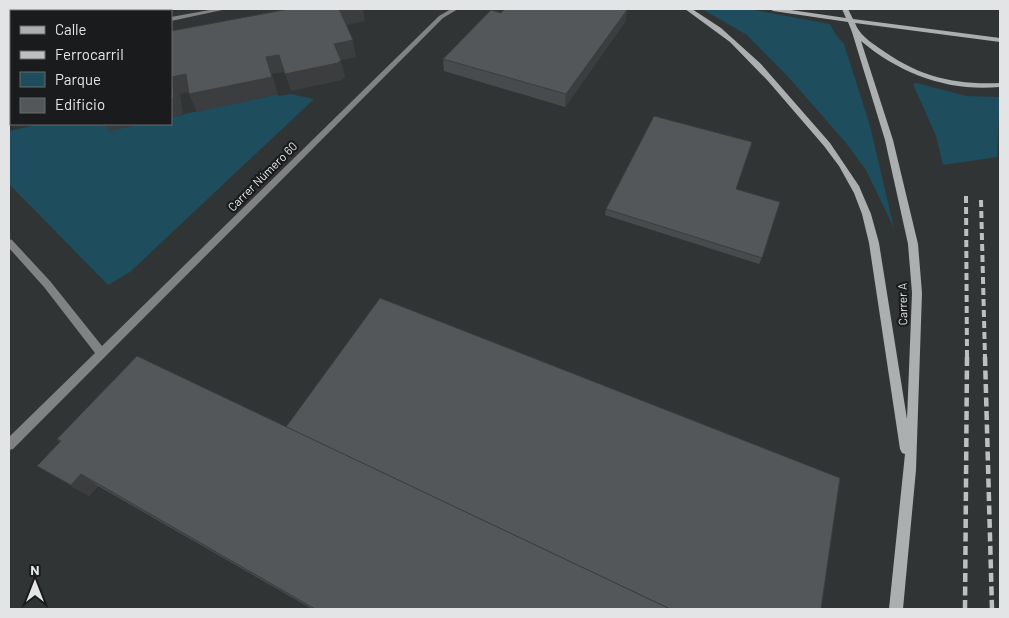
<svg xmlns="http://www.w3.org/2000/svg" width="1009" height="618" font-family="Barlow,sans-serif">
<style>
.green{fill:#1e4d5d}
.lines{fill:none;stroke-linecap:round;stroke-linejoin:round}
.street{fill:#818283;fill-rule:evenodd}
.secondary{fill:#acafb0;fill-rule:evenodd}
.highway{fill:#ecf0f2;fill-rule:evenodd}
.rail-far1{stroke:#bdbfc0;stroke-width:4;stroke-dasharray:7 4;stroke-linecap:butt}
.rail{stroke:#bdbfc0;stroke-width:4.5;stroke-dasharray:9 4.5;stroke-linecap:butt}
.wall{fill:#484b4d}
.shaded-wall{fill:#3b3d3e}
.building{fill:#545759;stroke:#3b3d3e}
.labels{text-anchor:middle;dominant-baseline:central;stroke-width:4.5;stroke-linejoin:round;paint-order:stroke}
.street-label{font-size:12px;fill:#e2e4e5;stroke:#1a1b1c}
</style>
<rect width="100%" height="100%" fill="#313435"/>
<g class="green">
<path d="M702 9H749L830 24 836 35 844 44 870 126 894 228 866 170 846 143 791 80 747 35Z"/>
<path d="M917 83 966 96 1000 97 997 157 943 165 936 136 913 84Z"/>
<path d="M278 94 279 96 291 94 314 99 130 272 108 285 9 184V131L40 124H109V131L140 124H171V117Z"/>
</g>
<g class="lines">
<g class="street">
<path d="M120 9H135L130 11H115Z"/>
<path d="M215 9H227L171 21V17Z"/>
<path d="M451 9H458L443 18 13 449 9 450V437L95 353 44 287 9 248V239L12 240 50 281 102 346 439 16Z"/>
<path d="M11 31V35L9 36V32Z"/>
<rect x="9" y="47" width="2" height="4"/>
</g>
<path class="secondary" d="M685 9H692L721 28 761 64 830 143 859 186 871 214 879 243 907 419 912 293 908 244 885 140 852 32 848 22 773 11 770 9H784L846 18 842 9H848L853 19 1000 38V42L855 23C859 34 869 41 879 48 918 76 952 85 1000 83V87C949 92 900 74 861 41L893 140 918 244 922 293 916 470 903 609H889L905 454 902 453 900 449 869 243 862 214 854 193 839 166 824 146 768 81 730 42Z"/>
<g class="highway">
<path d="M57 9H81L79 11H55Z"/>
<rect x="9" y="15" width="2" height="6"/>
</g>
<g class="rail-far1">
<path d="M966 196 967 358"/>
<path d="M981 200 985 358"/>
</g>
<g class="rail">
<path d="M985 357 992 609"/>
<path d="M965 609 967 357"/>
</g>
</g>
<g class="wall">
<path d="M627 10 625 22 565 107 444 71 443 59Z"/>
<path d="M736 189 762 258 759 264 605 215 606 209Z"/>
<path d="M286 427 821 609H312L98 486 89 496 37 466 60 442 57 439Z"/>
</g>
<g class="shaded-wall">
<path d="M339 9H363L365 21 343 26Z"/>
<path d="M627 10 625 22 565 107 566 94Z"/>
<path d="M353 40 356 57 338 61 334 44Z"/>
<path d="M279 55 285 72 272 74 278 94 197 112 189 94 266 57Z"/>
<path d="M341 60 345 77 342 80 291 91 285 74Z"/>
<path d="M186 74 194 91 180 94 183 114 171 117 172 77Z"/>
<path d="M11 113V121H9V114Z"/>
<path d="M105 124H140L109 131Z"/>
<path d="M81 474 98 486 89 496 71 485Z"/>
</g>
<g class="building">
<path d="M289 9H341H339L353 40 334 44 341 60 338 63 285 74 279 55 266 57 272 77 189 94 186 74 172 77 174 97 171 98V31Z"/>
<path d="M505 9H621L627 10 566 94 443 59 491 10 501 13Z"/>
<path d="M11 86V113L9 114V87Z"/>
<path d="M654 116 752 142 736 189 780 202 762 258 606 209Z"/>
<path d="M380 298 840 478 821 609H670L286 427Z"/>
<path d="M137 356 670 609H315L81 474 71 485 37 466 61 441 57 439Z"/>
</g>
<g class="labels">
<g class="street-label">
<text transform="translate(262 176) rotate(-45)">Carrer Número 60</text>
<text transform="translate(902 304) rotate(-91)">Carrer A</text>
</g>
</g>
<rect width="1009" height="618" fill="none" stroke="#e2e4e5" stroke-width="20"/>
<rect x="10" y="10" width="162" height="115" fill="#1a1b1c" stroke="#6a6b6c"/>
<rect x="20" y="26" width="25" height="8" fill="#acafb0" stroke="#6a6b6c"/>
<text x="55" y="35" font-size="15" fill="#e2e4e5">Calle</text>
<rect x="20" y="51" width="25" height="8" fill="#bdbfc0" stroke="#6a6b6c"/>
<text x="55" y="60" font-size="15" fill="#e2e4e5">Ferrocarril</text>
<rect x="20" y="72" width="25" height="15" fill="#1e4d5d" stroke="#6a6b6c"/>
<text x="55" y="85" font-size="15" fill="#e2e4e5">Parque</text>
<rect x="20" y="98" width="25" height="15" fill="#545759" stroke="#6a6b6c"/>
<text x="55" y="110" font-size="15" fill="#e2e4e5">Edificio</text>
<g transform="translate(35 583)" stroke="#1a1b1c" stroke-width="4" paint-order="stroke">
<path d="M0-4L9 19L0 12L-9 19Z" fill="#e2e4e5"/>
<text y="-8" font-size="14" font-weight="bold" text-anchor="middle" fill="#e2e4e5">N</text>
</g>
</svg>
